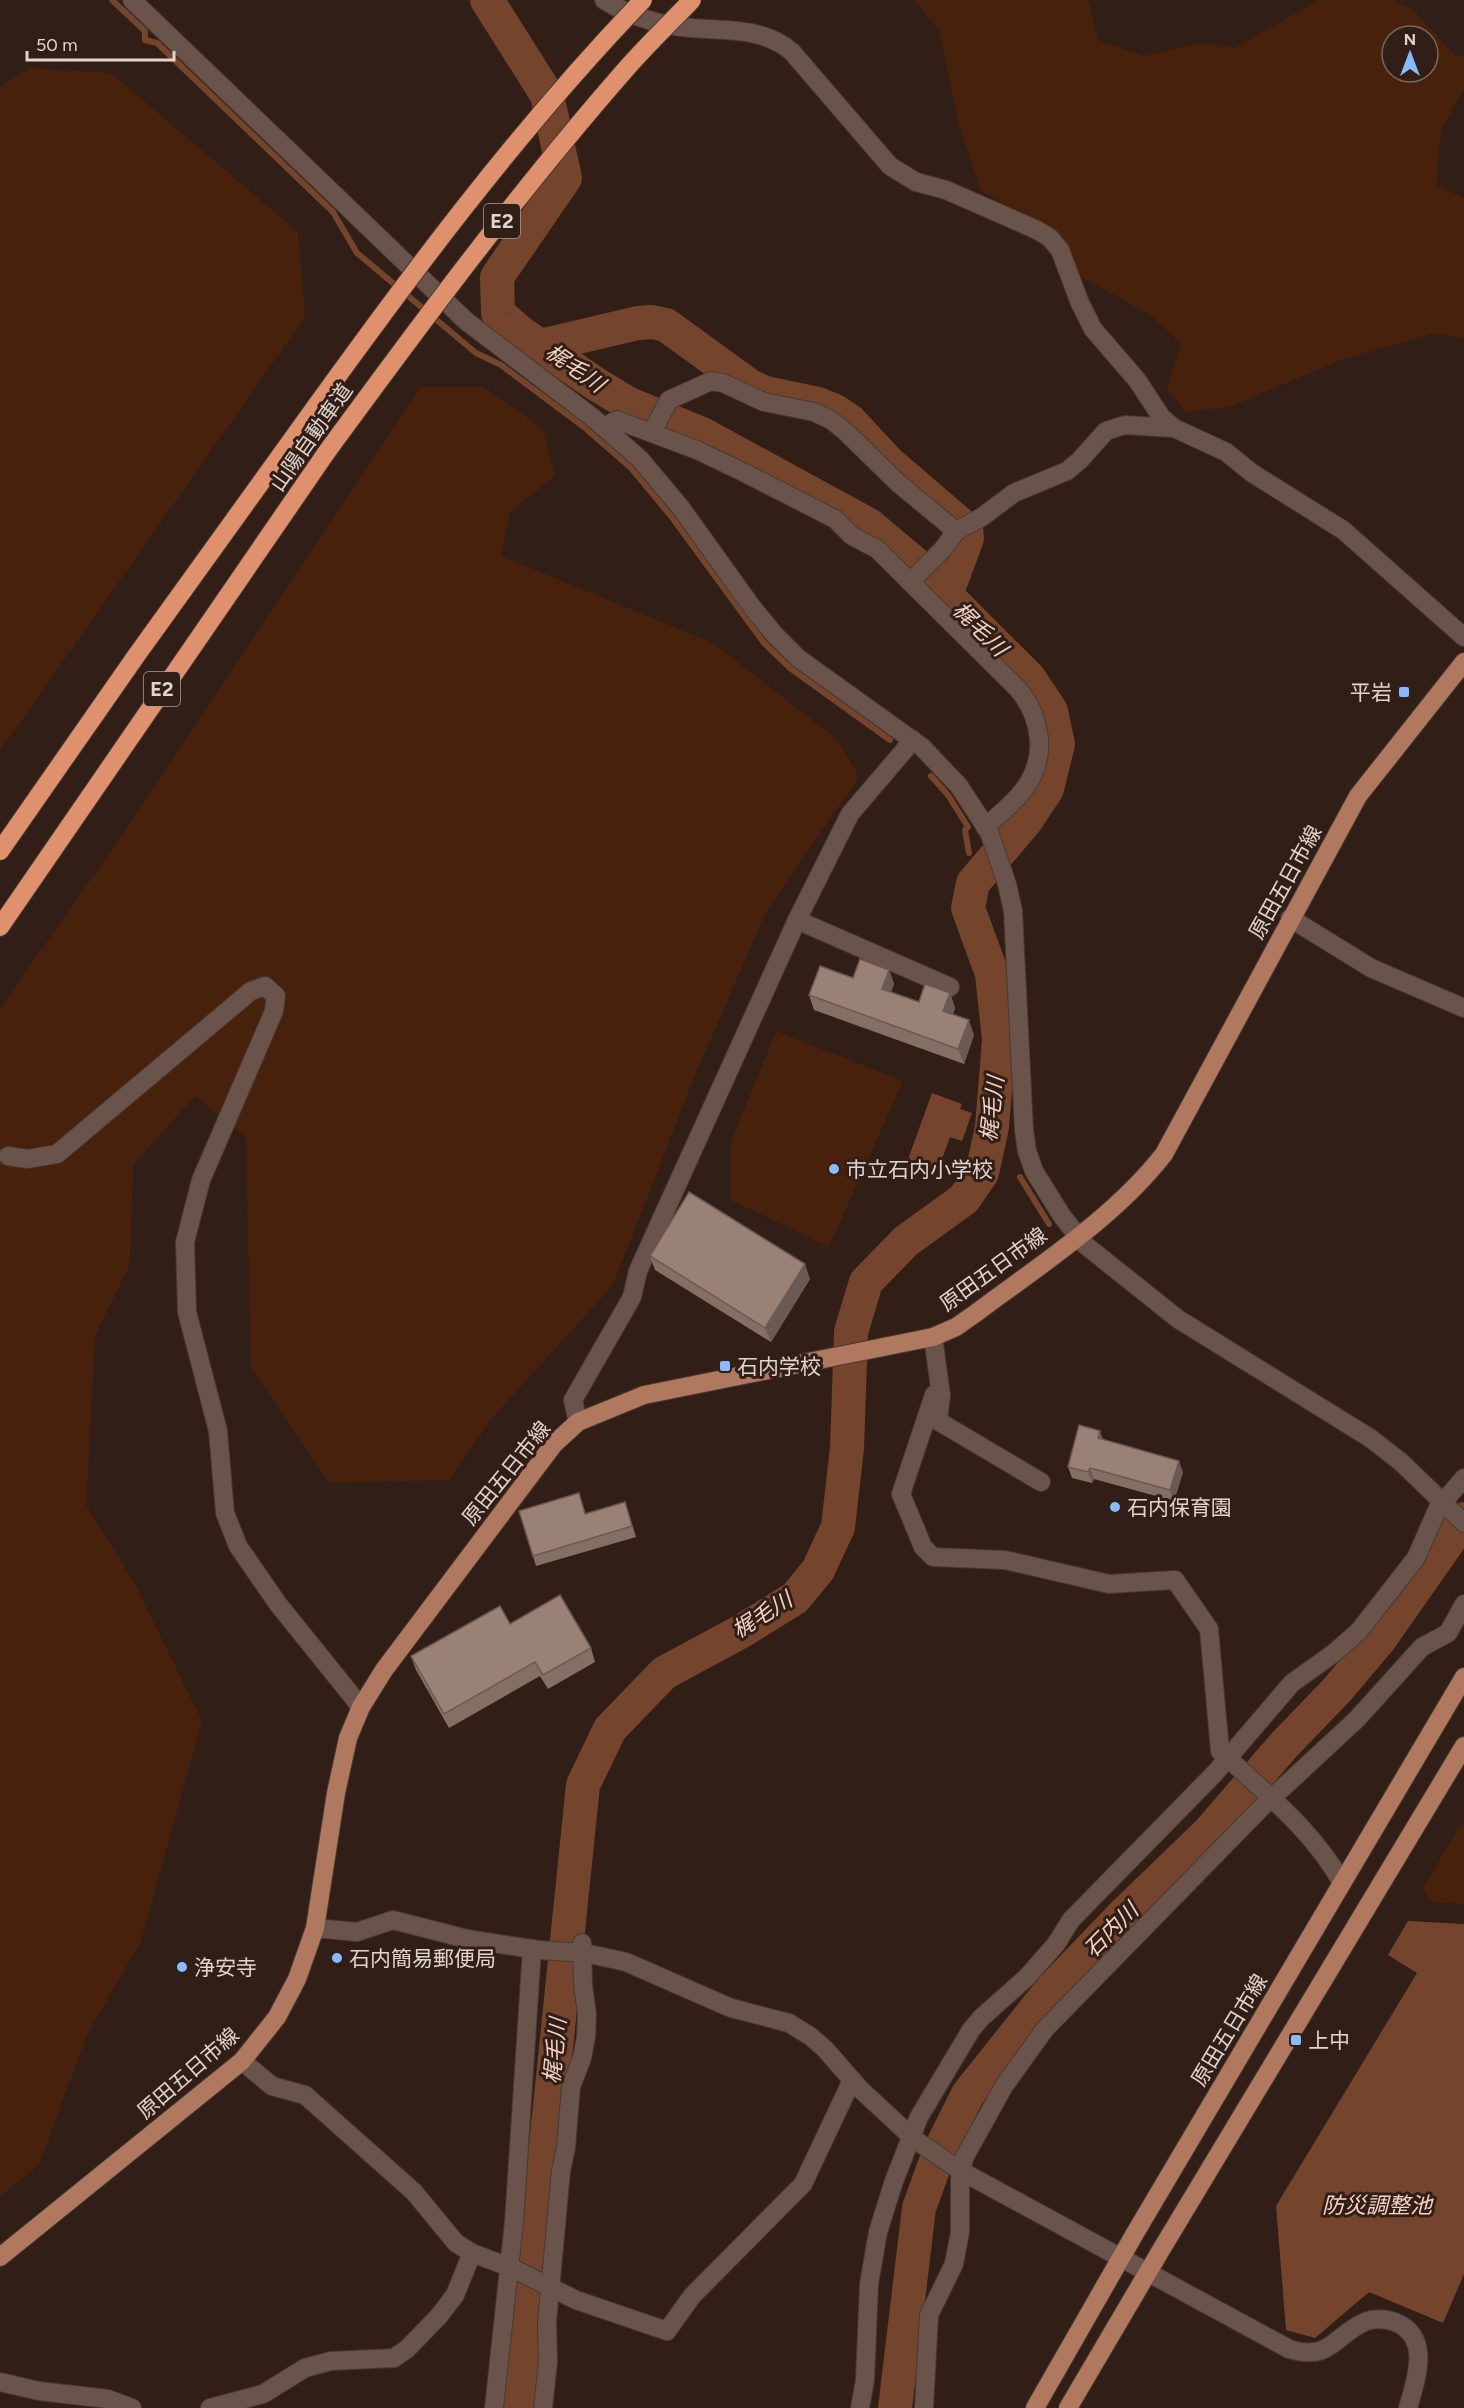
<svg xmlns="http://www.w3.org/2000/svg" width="1464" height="2408" font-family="Figtree,'Noto Sans JP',sans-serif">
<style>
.green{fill:#48210d;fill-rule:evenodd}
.water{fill:#75442d}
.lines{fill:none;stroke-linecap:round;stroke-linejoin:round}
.stream{stroke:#75442d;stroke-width:6}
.river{stroke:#75442d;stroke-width:34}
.minor-casing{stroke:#483933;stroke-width:20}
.major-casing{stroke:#483933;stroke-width:20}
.highway-casing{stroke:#483933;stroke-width:20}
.path{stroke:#705f58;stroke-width:4;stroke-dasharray:6 3;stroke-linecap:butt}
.minor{stroke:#69534a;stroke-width:18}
.major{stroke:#b0785f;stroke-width:18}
.highway{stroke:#df916d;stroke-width:18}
.highway-bridge-casing{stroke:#483933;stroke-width:20;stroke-linecap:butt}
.highway-bridge{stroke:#df916d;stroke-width:18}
.wall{fill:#846f65}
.shaded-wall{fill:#6b5a53}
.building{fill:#998176;stroke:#6b5a53;stroke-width:1.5}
.poi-dot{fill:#89bafc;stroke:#311e16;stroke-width:2}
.labels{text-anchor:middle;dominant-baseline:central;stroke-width:6;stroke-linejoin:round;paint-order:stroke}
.shield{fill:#311e16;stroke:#ac9d97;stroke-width:1.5}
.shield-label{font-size:20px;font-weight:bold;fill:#e1d4ce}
.street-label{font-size:21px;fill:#e1d4ce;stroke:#311e16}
.poi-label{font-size:21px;fill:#e1d4ce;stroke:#311e16;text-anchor:start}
.water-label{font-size:22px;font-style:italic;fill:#f4d3c4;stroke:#311e16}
</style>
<rect width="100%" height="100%" fill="#311e16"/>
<g class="green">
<path d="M914 0H1085L1089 3 1098 40 1144 56 1202 43 1235 48 1319 0H1392L1412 9 1456 56 1464 57V89L1441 130 1436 185 1464 198V338L1435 333 1341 360 1229 407 1186 412 1167 389 1181 343 1149 314 1078 275 1017 211 981 191 959 124 939 30ZM1392 36H1428V72H1392Z"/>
<path d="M30 68 111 73 298 232 305 317 0 751V86Z"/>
<path d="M420 387H484L543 429 555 476 510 512 501 556 713 643 838 740 859 777 766 912 694 1078 613 1285 493 1417 449 1480 329 1483 251 1367 246 1138 195 1096 133 1165 130 1264 95 1336 86 1505 134 1582 202 1721 141 1941 87 2035 39 2165 0 2196V1008L120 838Z"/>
<path d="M776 1031 903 1081 829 1247 731 1200V1142Z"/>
<path d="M1464 1823V1904L1431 1902 1423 1889 1457 1830Z"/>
</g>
<g class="water">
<path d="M932 1093 962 1104 960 1109 972 1113 962 1141 950 1137 937 1173 907 1162Z"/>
<path d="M1408 1921 1464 1924V2274L1443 2323 1369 2292 1315 2338 1286 2330 1276 2206 1417 1973 1388 1955Z"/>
</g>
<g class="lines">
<g class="stream">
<path d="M112 0 145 31V40L157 43 333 212 357 253 476 353 501 365 584 427 631 468 671 516 764 643 790 668 890 740"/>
<path d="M931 776 948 795 968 827 965 830 969 853"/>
<path d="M1020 1177 1049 1224"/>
</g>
<g class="river">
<path d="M487 0 547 95 565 178 497 277 498 313 521 333 596 384 629 404 702 434 869 525 912 561 1029 678 1051 711 1058 744 1047 789 1025 822 973 883 968 908 992 974 999 1040 992 1127 982 1173 964 1199 906 1241 866 1282 851 1332 847 1448 838 1527 818 1570 795 1598 742 1631 664 1673 610 1729 583 1785 519 2408"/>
<path d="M540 346 638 323 652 322 666 325 750 386 765 393 818 404 835 411 850 421 889 463 966 529 967 538 946 595"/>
<path d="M895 2408 919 2208 940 2150 968 2094 1051 1990 1123 1915 1208 1833 1284 1745 1337 1690 1380 1639 1464 1519"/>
</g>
<defs>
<g id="minor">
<path d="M132 0 466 321 592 417 640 459 681 508 752 607 774 634 798 658 922 747 959 786 989 832 1007 884 1013 911 1024 1130 1027 1151 1034 1171 1062 1216 1084 1244 1178 1319 1370 1438 1401 1462 1464 1523"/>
<path d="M604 0C626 14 655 24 682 27 720 32 761 25 792 52L890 166 916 182 946 190 1037 230 1050 238 1060 250 1080 303 1093 329 1137 380 1162 418 1174 428 1226 452 1252 473 1343 530 1464 637"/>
<path d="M604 427 617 420 697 450 743 472 835 519 852 536 877 549 1018 689C1041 717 1048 756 1025 788 1014 803 999 815 985 827"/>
<path d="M652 432 669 400 711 381 723 383 764 402 814 412 831 420 846 432 898 483 956 531"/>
<path d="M910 582 943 549 956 531 982 517 1014 493 1067 471 1080 460 1106 431 1125 425 1174 428"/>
<path d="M1290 918 1371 968 1464 1008"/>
<path d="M797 920 950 987"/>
<path d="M8 1156 27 1159 57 1154 251 991 265 986 276 996 274 1011 201 1180 185 1242 187 1312 218 1431 225 1513 238 1546 278 1604 361 1707"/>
<path d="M933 1337 941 1395 938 1421 1041 1482"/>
<path d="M941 1395H934L901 1494 923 1547 933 1557 1005 1560 1109 1584 1175 1580 1209 1629 1220 1751C1264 1792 1313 1830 1342 1883"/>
<path d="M578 1422 573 1400 632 1297 638 1271 797 920 850 814 913 740"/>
<path d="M315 1928 357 1932 393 1920 467 1939 539 1950 585 1953 626 1962 731 2008 789 2023 810 2036 825 2049 860 2089 914 2139 961 2171 1289 2349C1332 2362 1334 2334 1367 2321 1376 2318 1386 2319 1395 2322 1432 2337 1416 2379 1408 2408"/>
<path d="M242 2061 272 2086 305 2095 414 2192 456 2243 472 2253 512 2268 576 2300 667 2331 692 2296 803 2184 852 2080"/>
<path d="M0 2382 39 2391 108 2399 132 2408"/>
<path d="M210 2408 263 2394 305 2368 331 2361 394 2358 407 2349 439 2316 455 2295 472 2253"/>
<path d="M494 2408 514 2222 532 1949"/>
<path d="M543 2408 548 2362 547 2322 561 2171 566 2147 571 2087 582 2058 586 2037 587 2014 583 1985 582 1943"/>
<path d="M860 2408 865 2380 869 2284 878 2232 894 2181 919 2117 971 2030 981 2018 1027 1977 1056 1944 1071 1920 1215 1773 1292 1683 1334 1653 1359 1631 1416 1558 1438 1508 1464 1478"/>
<path d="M924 2408 929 2315 954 2264 960 2232V2179L964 2158 1004 2086 1045 2029 1261 1808 1357 1719 1422 1647 1448 1633 1464 1604"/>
</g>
<g id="major">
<path d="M0 2257 242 2061 277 2017 297 1979 315 1928 336 1793 348 1738 361 1707 384 1670 554 1444 578 1422 644 1395 933 1337 956 1327 976 1313C1040 1265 1115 1217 1164 1154L1358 796 1464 662"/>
<path d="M1035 2408 1134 2235 1464 1677"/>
<path d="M1068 2408 1161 2250 1464 1746"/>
</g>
<g id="highway">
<path d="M0 851 136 656 298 431"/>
<path d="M0 927 326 453"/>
</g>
</defs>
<use href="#minor" class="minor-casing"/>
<use href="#major" class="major-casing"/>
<use href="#highway" class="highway-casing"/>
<path class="path" d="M1042 1231 1044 1233"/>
<use href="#minor" class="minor"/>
<use href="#major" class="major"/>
<use href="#highway" class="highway"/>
<defs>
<g id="highway-bridge">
<path d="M298 431C405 282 515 133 643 0"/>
<path d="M326 453C422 322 519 191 626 69 647 45 670 23 692 0"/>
</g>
</defs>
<use href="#highway-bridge" class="highway-bridge-casing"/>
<use href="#highway-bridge" class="highway-bridge"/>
</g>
<g class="wall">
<path d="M889 970 894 984 891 992 919 1002 950 993 955 1008 953 1014 974 1035 964 1064 814 1010 809 995Z"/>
<path d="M650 1256 810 1279 771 1342 655 1270Z"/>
<path d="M1103 1440 1183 1472 1174 1501 1094 1479 1092 1483 1072 1478 1068 1467Z"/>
<path d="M628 1512 636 1537 536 1566 533 1556 586 1514Z"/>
<path d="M510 1624 591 1648 595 1662 548 1689 540 1676 449 1728 416 1670 411 1656Z"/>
</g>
<g class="shaded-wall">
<path d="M889 970 894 984 887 1003 882 989Z"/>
<path d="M950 993 955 1008 948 1025 943 1011Z"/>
<path d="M969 1020 974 1035 964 1064 958 1049Z"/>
<path d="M805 1264 810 1279 771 1342 765 1328Z"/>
<path d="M1100 1431 1104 1442 1098 1438Z"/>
<path d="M1179 1461 1183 1472 1174 1501 1170 1490Z"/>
<path d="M1090 1468 1094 1479 1092 1483 1088 1472Z"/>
</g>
<g class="building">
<path d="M860 959 889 970 882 989 919 1002 925 984 950 993 943 1011 969 1020 958 1049 809 995 820 966 853 978Z"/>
<path d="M689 1192 805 1264 765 1328 650 1256Z"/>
<path d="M1079 1425 1100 1431 1098 1438 1179 1461 1170 1490 1090 1468 1088 1472 1068 1467Z"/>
<path d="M579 1493 585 1514 625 1502 632 1526 533 1556 519 1511Z"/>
<path d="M560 1595 591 1648 543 1675 535 1662 444 1714 411 1656 500 1606 510 1624Z"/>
</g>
<g class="poi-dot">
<rect x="1398" y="686" width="12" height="12" rx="3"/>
<circle cx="834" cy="1169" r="6"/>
<rect x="719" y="1360" width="12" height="12" rx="3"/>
<circle cx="1115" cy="1507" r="6"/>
<circle cx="337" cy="1958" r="6"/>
<circle cx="182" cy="1967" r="6"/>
<rect x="1290" y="2034" width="12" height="12" rx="3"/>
</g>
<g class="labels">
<g class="shield">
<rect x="484" y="204" width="36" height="34" rx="4.5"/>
<rect x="144" y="672" width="36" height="34" rx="4.5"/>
</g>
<g class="shield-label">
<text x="502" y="221">E2</text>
<text x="162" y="689">E2</text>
</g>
<g class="street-label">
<text transform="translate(311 437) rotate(-55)">山陽自動車道</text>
<text transform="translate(1285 882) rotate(-61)">原田五日市線</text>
<text transform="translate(993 1269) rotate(-36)">原田五日市線</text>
<text transform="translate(506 1473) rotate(-51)">原田五日市線</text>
<text transform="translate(1229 2030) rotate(-59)">原田五日市線</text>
<text transform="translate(188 2073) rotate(-41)">原田五日市線</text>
</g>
<g class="poi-label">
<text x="1392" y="692" text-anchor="end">平岩</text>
<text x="846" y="1169">市立石内小学校</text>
<text x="737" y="1366">石内学校</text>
<text x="1127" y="1507">石内保育園</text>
<text x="349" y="1958">石内簡易郵便局</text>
<text x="194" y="1967">浄安寺</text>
<text x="1308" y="2040">上中</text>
</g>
<g class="water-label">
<text transform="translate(575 368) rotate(35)">梶毛川</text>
<text transform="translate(980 629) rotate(45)">梶毛川</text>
<text transform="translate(992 1109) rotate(-83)">梶毛川</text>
<text transform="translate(762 1615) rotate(-32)">梶毛川</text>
<text transform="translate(1111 1930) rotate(-45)">石内川</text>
<text transform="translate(555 2051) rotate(-84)">梶毛川</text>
<text x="1377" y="2205">防災調整池</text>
</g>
</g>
<g transform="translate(1410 54)"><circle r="28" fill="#311e16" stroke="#776760" stroke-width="1.5"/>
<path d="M0-4.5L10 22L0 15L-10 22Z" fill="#89bafc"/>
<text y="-9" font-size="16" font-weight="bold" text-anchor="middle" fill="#e1d4ce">N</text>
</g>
<path d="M27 51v9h147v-9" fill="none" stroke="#e1d4ce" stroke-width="3"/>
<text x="36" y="51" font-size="18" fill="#e1d4ce" stroke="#311e16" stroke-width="4.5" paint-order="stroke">50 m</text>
</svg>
